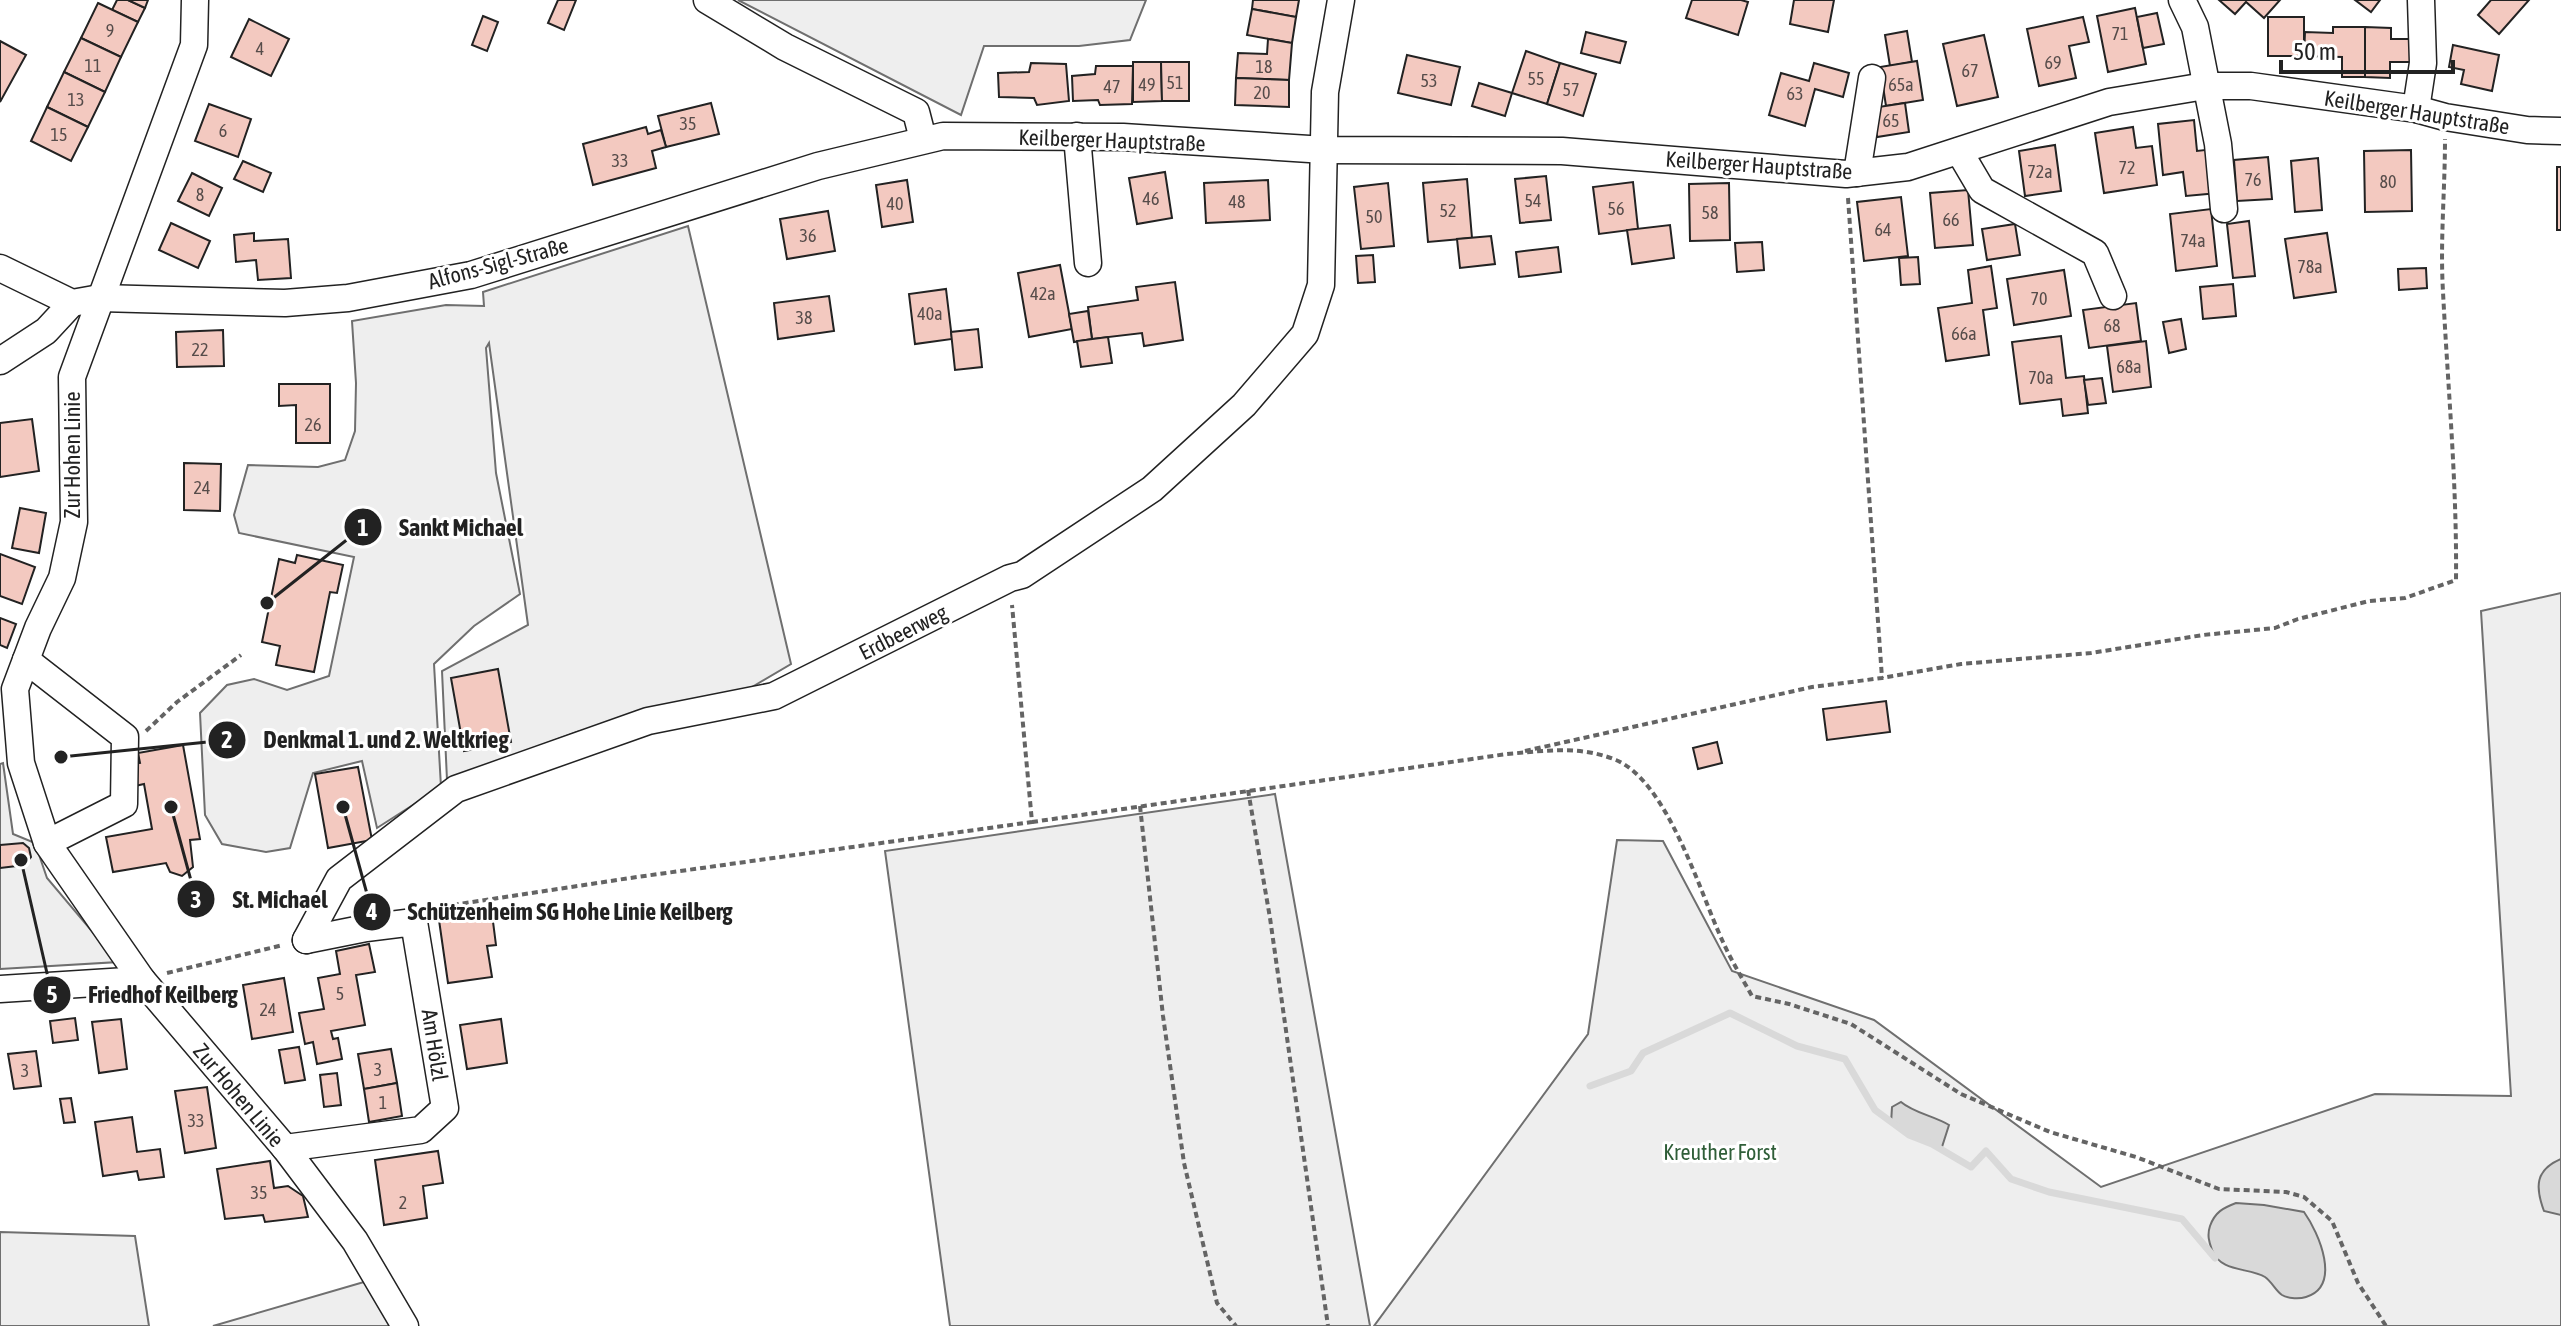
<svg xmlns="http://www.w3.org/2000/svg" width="2561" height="1326" font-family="'Asap Condensed',sans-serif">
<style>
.green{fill:#eee;stroke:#6f6f6f;stroke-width:2}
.water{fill:#d9d9d9;stroke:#6f6f6f;stroke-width:2}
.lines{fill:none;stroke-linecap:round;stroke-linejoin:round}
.stream{stroke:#d9d9d9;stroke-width:7}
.building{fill:#f3c9c0;stroke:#222;stroke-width:2}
.minor-casing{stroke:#222;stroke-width:29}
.path{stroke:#646464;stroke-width:4;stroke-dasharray:6 4;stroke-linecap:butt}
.minor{stroke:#fff;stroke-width:26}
.labels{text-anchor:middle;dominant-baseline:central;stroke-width:6;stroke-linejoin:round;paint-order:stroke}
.number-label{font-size:18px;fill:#564c4a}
.street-label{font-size:22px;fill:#222;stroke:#fff}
.park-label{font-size:22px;fill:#2f5e38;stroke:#fff}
.leader{fill:none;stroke:#222;stroke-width:3}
.callout-dot{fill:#222;stroke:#fff;stroke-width:3}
.mark-label{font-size:24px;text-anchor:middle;font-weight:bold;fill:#fff}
.callout-label{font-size:24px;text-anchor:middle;font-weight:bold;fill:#222;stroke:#fff;stroke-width:6;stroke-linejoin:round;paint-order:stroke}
</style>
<rect width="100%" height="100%" fill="#fff"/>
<g class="green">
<path d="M738 0H1146L1130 40 1079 46H984L961 115Z"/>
<path d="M688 226 791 664 747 690 577 732 447 780 442 671 528 625 489 343 486 348 496 473 520 594 474 626 434 664 441 787 377 828 362 761 313 773 290 848 266 852 222 844 205 815 200 713 227 685 254 679 287 690 329 676 354 557 239 533 234 515 248 465 318 467 345 460 355 431 356 383 352 321 446 305 484 306 483 292Z"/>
<path d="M2561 593V1326H1374L1588 1034 1617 840 1663 841 1732 971 1874 1020 2101 1187 2375 1094 2511 1096 2481 611Z"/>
<path d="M3 763 13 834 35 843 47 878 118 962 0 969V764Z"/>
<path d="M1275 794 1370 1326H950L885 851Z"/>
<path d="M0 1232 135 1236 149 1326H0Z"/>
<path d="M388 1275 411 1326H213Z"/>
</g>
<g class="water">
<path d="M1901 1102C1914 1113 1934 1116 1949 1125L1941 1150 1891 1124 1892 1107Z"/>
<path d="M2561 1159V1215L2544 1211C2535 1187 2535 1170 2561 1159Z"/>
<path d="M2236 1203 2264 1205 2304 1212C2319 1233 2342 1286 2306 1297 2300 1299 2289 1299 2282 1295 2276 1291 2272 1282 2265 1277 2248 1267 2221 1273 2212 1250 2209 1242 2207 1235 2210 1226 2215 1212 2223 1208 2236 1203Z"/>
</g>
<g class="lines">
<path class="stream" d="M1590 1086 1631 1071 1643 1053 1730 1013 1797 1046 1845 1059 1875 1110 1909 1135 1932 1144 1971 1167 1986 1151 2011 1179 2049 1192 2182 1219 2215 1258"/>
</g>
<g class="building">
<path d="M117 0H128L145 8 138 22 112 10Z"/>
<path d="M128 0H148L145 8Z"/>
<path d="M558 0H576L564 30 548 23Z"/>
<path d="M1253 0H1299L1296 17 1252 9Z"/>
<path d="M1692 0H1741L1748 2 1738 35 1686 18Z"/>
<path d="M1794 0H1834L1828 32 1790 24Z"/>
<path d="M2219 0H2280L2264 18 2246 2 2235 14Z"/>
<path d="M2355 0H2380L2371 12Z"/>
<path d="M2491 0H2529L2499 34 2478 15Z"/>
<path d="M98 3 138 22 121 57 81 38Z"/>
<path d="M2135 8 2146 64 2108 72 2097 16Z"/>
<path d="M1252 9 1296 17 1292 43 1247 35Z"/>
<path d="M2157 13 2164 44 2143 48 2137 17Z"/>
<path d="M483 16 498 22 487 51 472 45Z"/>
<path d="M2083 17 2089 42 2069 46 2076 78 2039 86 2027 29Z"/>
<rect x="2268" y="17" width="36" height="39"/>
<path d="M249 19 289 39 271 76 231 57Z"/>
<path d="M2333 27H2365V77H2342V57L2304 56 2305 32 2333 33Z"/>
<path d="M2365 27 2391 28V39H2414V62H2390V78L2365 77Z"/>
<path d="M1907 31 1912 62 1890 66 1885 35Z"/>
<path d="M1586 32 1626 42 1620 63 1581 53Z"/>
<path d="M1984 35 1998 97 1957 106 1943 44Z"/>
<path d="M81 38 121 57 105 92 64 72Z"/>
<path d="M1268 39 1292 43 1289 80 1236 78 1238 53 1267 54Z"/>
<path d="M0 41 26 55 0 102Z"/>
<path d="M2453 45 2499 55 2492 91 2461 84 2464 70 2449 67Z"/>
<path d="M1526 51 1560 63 1547 104 1512 93Z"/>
<path d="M1407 55 1460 67 1451 105 1398 93Z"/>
<path d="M1917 61 1923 100 1886 106 1880 67Z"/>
<path d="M1133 62H1161L1162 101 1133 102Z"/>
<path d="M1161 62H1189V101H1162Z"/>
<path d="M1031 63 1066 64 1069 101 1037 105 1034 98 999 97 998 73 1029 72Z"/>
<path d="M1560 63 1596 74 1583 116 1547 104Z"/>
<path d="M1814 63 1849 73 1843 97 1815 89 1805 126 1769 115 1781 73 1809 81Z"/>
<path d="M1096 66H1133L1132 104 1100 105 1098 100 1073 101 1072 76 1095 74Z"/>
<path d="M64 72 105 92 88 127 47 107Z"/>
<path d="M1236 78 1289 80V107L1235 105Z"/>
<path d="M1479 83 1512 93 1505 116 1472 106Z"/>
<path d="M711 103 719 134 666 147 658 116Z"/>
<path d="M1905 103 1909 132 1877 137 1872 108Z"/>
<path d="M209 104 251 119 238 157 195 141Z"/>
<path d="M47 107 88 127 71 161 31 141Z"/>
<path d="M2194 120 2197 151 2214 149 2218 193 2186 196 2183 172 2163 175 2158 124Z"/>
<path d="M646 127 648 134 661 130 666 147 652 151 656 168 593 185 583 144Z"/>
<path d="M2133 127 2136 148 2152 146 2157 185 2104 193 2095 133Z"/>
<path d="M2055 145 2061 191 2025 196 2019 151Z"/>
<path d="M2411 150 2412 211 2365 212 2364 151Z"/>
<path d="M2268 157 2272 199 2237 201 2234 160Z"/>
<path d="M2318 158 2322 210 2295 212 2291 161Z"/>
<path d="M243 161 271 173 263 192 234 179Z"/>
<rect x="2557" y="167" width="4" height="63"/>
<path d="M1165 172 1172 218 1137 224 1129 178Z"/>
<path d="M192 173 222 188 209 216 178 201Z"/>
<path d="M1546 176 1551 220 1520 223 1515 179Z"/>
<path d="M1467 179 1472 238 1428 242 1423 183Z"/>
<path d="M907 180 913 222 882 227 876 185Z"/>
<path d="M1268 180 1270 220 1206 223 1204 183Z"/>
<path d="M1633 182 1638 229 1599 234 1593 187Z"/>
<path d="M1388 183 1394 246 1361 249 1354 187Z"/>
<path d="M1729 183 1730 240 1690 241 1689 184Z"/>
<path d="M1968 190 1973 245 1935 248 1930 193Z"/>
<path d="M1901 197 1908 256 1864 261 1857 202Z"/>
<path d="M2211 209 2217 266 2176 271 2170 214Z"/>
<path d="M828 211 835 251 787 259 780 219Z"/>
<path d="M2249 221 2255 276 2233 278 2227 224Z"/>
<path d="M171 223 210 241 198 268 159 250Z"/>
<path d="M2015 224 2020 255 1987 260 1982 229Z"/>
<path d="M1670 225 1674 258 1632 264 1627 230Z"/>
<path d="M254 233V241L288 239 291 278 258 280 256 260 236 262 234 235Z"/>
<path d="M2327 233 2336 292 2294 298 2285 239Z"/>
<path d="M1491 236 1495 264 1460 268 1457 239Z"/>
<path d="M1762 242 1764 270 1737 272 1735 243Z"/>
<path d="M1558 247 1561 272 1519 277 1516 252Z"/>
<path d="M1373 255 1375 282 1358 283 1356 256Z"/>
<path d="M1918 257 1920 284 1901 285 1899 258Z"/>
<path d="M1060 265 1072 329 1029 337 1018 273Z"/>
<path d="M1991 266 1997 308 1983 310 1989 355 1946 361 1938 308 1972 303 1968 270Z"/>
<path d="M2426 268 2427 288 2399 290 2398 269Z"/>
<path d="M2064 270 2071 316 2014 325 2007 279Z"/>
<path d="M1175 282 1183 340 1144 346 1142 333 1092 339 1088 307 1138 300 1136 287Z"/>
<path d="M2233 284 2236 316 2203 319 2200 287Z"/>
<path d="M946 289 952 339 915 344 909 294Z"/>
<path d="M829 296 834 331 778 339 774 303Z"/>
<path d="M2136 303 2141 341 2089 348 2083 310Z"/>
<path d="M1088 311 1092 339 1074 342 1069 314Z"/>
<path d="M2181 319 2186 349 2169 353 2163 322Z"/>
<path d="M978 329 982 367 955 370 951 332Z"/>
<path d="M223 330 224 366 177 367 176 332Z"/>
<path d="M2061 336 2066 378 2084 376 2088 413 2063 416 2061 399 2020 404 2012 342Z"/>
<path d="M1108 337 1112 363 1081 367 1077 341Z"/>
<path d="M2146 341 2151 387 2113 392 2107 346Z"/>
<path d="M2102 378 2106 403 2088 405 2084 380Z"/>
<path d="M279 384H330V443H296V405L279 406Z"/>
<path d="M32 419 39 471 0 477V423Z"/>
<path d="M184 463 221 464 220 511 184 510Z"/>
<path d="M20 508 46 513 39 553 12 548Z"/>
<path d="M0 554 35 567 22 604 0 596Z"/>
<path d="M297 555 343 565 337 593 330 592 314 672 276 665 280 646 262 642 279 559 295 563Z"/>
<path d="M0 618 16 624 7 648 0 645Z"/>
<path d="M498 669 511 742 464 751 451 678Z"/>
<path d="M1886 701 1890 732 1827 740 1823 709Z"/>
<path d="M1717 742 1722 763 1698 769 1693 748Z"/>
<path d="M183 745 200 839 190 840 193 867 182 876 170 872 166 863 113 872 106 837 152 829 144 784 135 786 131 764 140 763 138 753Z"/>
<path d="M358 767 372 840 328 848 315 774Z"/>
<path d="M23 843 29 848 31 857 25 865 0 868V845Z"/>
<path d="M491 906 496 945 487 946 492 977 448 983 438 913Z"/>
<path d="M369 944 375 972 356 975 365 1025 331 1031 333 1039 338 1038 342 1059 317 1064 313 1042 305 1044 299 1013 324 1009 318 978 340 974 336 951Z"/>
<path d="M284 978 293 1032 252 1039 243 985Z"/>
<path d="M75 1018 78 1040 53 1043 50 1021Z"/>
<path d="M121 1019 127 1069 99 1073 92 1022Z"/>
<path d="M501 1019 507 1063 467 1069 460 1025Z"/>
<path d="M299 1047 305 1080 285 1083 279 1050Z"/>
<path d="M391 1049 397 1083 364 1089 358 1054Z"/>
<path d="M36 1051 41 1086 14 1089 8 1054Z"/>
<path d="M337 1073 341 1105 324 1107 320 1075Z"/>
<path d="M397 1083 402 1116 369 1122 364 1089Z"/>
<path d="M207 1087 216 1148 185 1153 175 1091Z"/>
<path d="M71 1098 75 1122 64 1123 60 1099Z"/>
<path d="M132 1117 137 1152 160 1149 164 1177 139 1180 137 1171 103 1176 95 1122Z"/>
<path d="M438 1151 443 1183 423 1186 427 1218 384 1225 375 1160Z"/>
<path d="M270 1161 274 1188 288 1186 303 1196 308 1217 265 1222 263 1215 225 1219 217 1169Z"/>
</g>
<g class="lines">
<defs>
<g id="minor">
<path d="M195 0 194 45 72 377 74 522 62 578 38 628 15 689 21 763 47 843 142 980 285 1148 355 1241 405 1326"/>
<path d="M707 0 785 47 916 112 923 139"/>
<path d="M2182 0 2195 27 2218 144 2224 209"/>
<path d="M2416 109 2423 63 2421 0"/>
<path d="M1077 136 1088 263"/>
<path d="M1959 151 1982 190 2095 253 2113 296"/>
<path d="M1857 173 1872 78"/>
<path d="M0 268 72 303 100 298 285 303 348 298 471 275 818 166 943 136 1123 137 1325 150 1562 151 1846 174 1908 167 2109 102 2205 86H2251L2416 109 2445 117 2527 130 2561 131"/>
<path d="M0 361 46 331 72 303"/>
<path d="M26 660 125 737 124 804 47 843"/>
<path d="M306 940 339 879 456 789 648 721 774 696 1010 578 1022 575 1152 489 1244 405 1305 334 1321 285 1325 92 1341 0"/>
<path d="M0 989 142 980"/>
<path d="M285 1148 421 1130 445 1108 414 922 366 928 306 940"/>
</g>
</defs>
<use href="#minor" class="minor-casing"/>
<g class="path">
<path d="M1848 198 1882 678"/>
<path d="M146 731 177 702 241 655"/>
<path d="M1525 751 1812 687 1882 678 1961 664 2091 653 2203 635 2275 628 2298 619 2369 601 2405 598 2456 580C2457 484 2448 389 2443 292 2440 241 2445 190 2445 139"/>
<path d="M1248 790 1270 918 1328 1326"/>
<path d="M1140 806 1163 1016 1184 1163 1217 1303 1236 1326"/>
<path d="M1032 822 1507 754C1544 751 1580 745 1616 760 1668 782 1700 893 1723 942 1731 960 1742 978 1752 996L1789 1004 1851 1024 1961 1094 2050 1132 2136 1157 2219 1189 2286 1192 2304 1197 2332 1221 2358 1283 2386 1326"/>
<path d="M433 908 630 878 1032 822 1012 605"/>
<path d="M167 973 283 945"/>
</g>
<use href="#minor" class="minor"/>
</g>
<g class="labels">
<g class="number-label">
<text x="110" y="30">9</text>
<text x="2120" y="33">71</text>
<text x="260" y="48">4</text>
<text x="2053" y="62">69</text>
<text x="93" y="65">11</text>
<text x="1264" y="66">18</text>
<text x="1970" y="70">67</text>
<text x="1536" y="78">55</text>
<text x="1429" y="80">53</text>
<text x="1175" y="82">51</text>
<text x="1147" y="84">49</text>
<text x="1901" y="84">65a</text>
<text x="1112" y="86">47</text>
<text x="1571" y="89">57</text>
<text x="1262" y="92">20</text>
<text x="1795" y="93">63</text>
<text x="76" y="99">13</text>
<text x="1891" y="120">65</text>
<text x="688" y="123">35</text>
<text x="223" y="130">6</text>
<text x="59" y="134">15</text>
<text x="620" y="160">33</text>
<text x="2127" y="167">72</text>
<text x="2040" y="171">72a</text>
<text x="2253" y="179">76</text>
<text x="2388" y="181">80</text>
<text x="200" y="194">8</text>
<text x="1151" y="198">46</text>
<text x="1533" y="200">54</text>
<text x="1237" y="201">48</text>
<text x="895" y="203">40</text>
<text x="1616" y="208">56</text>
<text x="1448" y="210">52</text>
<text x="1710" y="212">58</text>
<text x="1374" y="216">50</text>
<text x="1951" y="219">66</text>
<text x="1883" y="229">64</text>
<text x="808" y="235">36</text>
<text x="2193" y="240">74a</text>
<text x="2310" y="266">78a</text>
<text x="1043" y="293">42a</text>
<text x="2039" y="298">70</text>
<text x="930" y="313">40a</text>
<text x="804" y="317">38</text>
<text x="2112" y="325">68</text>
<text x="1964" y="333">66a</text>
<text x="200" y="349">22</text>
<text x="2129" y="366">68a</text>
<text x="2041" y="377">70a</text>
<text x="313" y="424">26</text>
<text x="202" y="487">24</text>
<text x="340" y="993">5</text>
<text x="268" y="1009">24</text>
<text x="378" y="1069">3</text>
<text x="25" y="1070">3</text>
<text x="383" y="1102">1</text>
<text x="196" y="1120">33</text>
<text x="259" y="1192">35</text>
<text x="403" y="1202">2</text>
</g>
<g class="street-label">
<text transform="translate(2417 112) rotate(9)">Keilberger Hauptstraße</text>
<text transform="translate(1112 140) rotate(2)">Keilberger Hauptstraße</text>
<text transform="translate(1759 165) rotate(4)">Keilberger Hauptstraße</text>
<text transform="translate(498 263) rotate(-15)">Alfons-Sigl-Straße</text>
<text transform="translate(72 455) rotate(-90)">Zur Hohen Linie</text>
<text transform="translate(903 632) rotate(-27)">Erdbeerweg</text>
<text transform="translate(435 1045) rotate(81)">Am Hölzl</text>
<text transform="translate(239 1095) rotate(50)">Zur Hohen Linie</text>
</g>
<g class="park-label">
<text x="1720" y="1152">Kreuther Forst</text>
</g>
</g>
<path class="leader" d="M267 603L363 527M61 757L227 740M171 807L196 899M343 807L372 912M21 860L52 995"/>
<g class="callout-dot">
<circle cx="267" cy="603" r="8"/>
<circle cx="61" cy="757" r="8"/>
<circle cx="171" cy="807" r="8"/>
<circle cx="343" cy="807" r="8"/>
<circle cx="21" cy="860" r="8"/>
<circle cx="363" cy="527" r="20"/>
<circle cx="227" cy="740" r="20"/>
<circle cx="196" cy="899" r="20"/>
<circle cx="372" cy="912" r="20"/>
<circle cx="52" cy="995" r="20"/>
</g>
<g class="mark-label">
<text x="363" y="536">1</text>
<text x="227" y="748">2</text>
<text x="196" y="908">3</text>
<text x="372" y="920">4</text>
<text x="52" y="1003">5</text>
</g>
<g class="callout-label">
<text x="461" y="536">Sankt Michael</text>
<text x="386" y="748">Denkmal 1. und 2. Weltkrieg</text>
<text x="280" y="908">St. Michael</text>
<text x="570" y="920">Schützenheim SG Hohe Linie Keilberg</text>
<text x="163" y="1003">Friedhof Keilberg</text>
</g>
<path d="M2281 60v12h172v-12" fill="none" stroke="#222222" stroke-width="4"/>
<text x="2293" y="60" font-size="24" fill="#222222" stroke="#ffffff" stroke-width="6" paint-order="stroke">50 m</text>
</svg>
